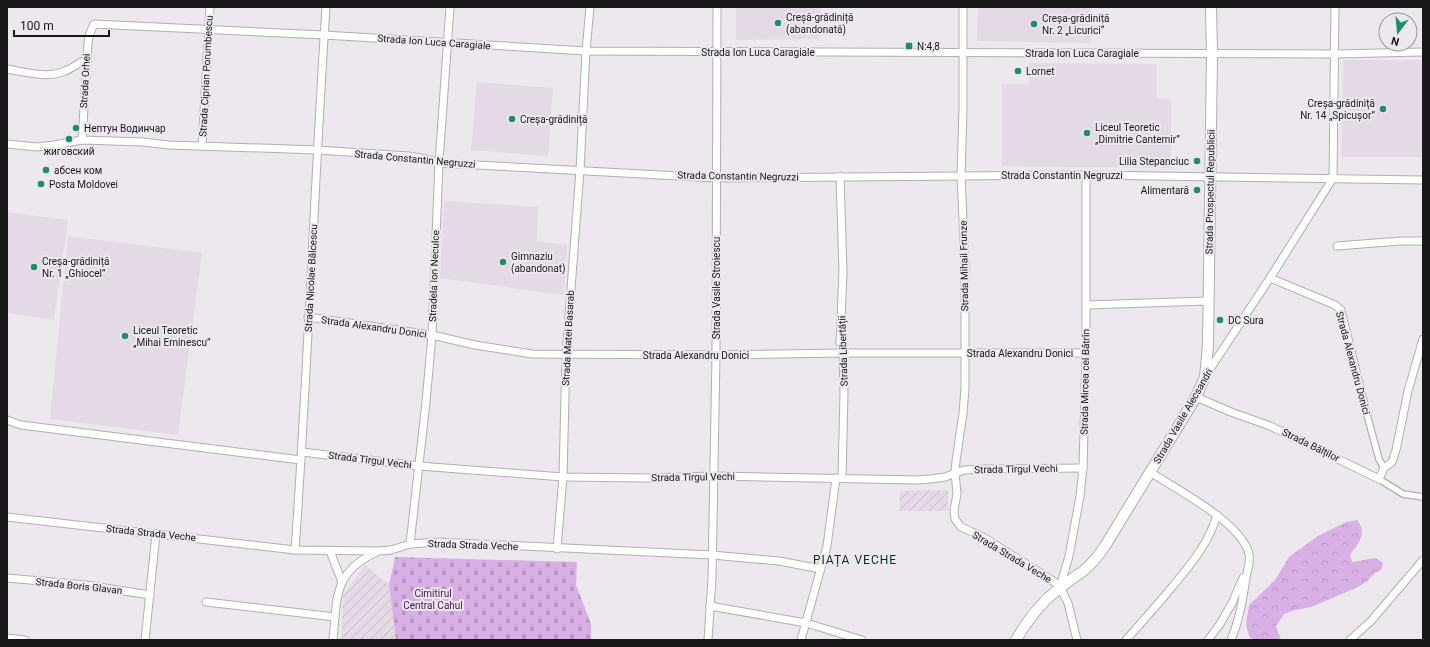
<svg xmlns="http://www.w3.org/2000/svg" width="1430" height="647" font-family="Roboto,sans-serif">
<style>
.built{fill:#e3dae6}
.industrial{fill:url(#industrial-furrows)}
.forest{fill:url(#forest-crowns)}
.cemetery{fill:url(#cemetery-stones)}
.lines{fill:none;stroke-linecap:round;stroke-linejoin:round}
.pedestrian-casing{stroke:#b2aeb3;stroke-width:8}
.minor-casing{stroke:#b2aeb3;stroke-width:9}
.secondary-casing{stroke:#b2aeb3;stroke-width:12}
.pedestrian{stroke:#fff;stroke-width:5.5}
.minor{stroke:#fff;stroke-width:7}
.secondary{stroke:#fff;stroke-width:10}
.poi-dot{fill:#1e8d6c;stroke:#ece8ee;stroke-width:1.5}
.labels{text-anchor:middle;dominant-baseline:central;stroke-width:4;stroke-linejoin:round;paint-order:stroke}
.poi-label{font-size:10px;fill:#191719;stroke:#ece8ee;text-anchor:start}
.street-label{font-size:10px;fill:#191719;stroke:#ece8ee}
.park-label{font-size:10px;fill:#440f52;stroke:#ece8ee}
.quarter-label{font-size:12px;letter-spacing:1px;fill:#003324;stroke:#ece8ee}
</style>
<defs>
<pattern id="industrial-furrows" width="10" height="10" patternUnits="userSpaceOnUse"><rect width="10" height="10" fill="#e3dae6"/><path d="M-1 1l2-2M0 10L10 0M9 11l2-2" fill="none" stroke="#c2bac5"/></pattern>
<pattern id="forest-crowns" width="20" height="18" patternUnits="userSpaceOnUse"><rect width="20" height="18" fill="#d9b0e6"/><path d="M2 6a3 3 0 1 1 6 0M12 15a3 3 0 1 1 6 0" fill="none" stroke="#ba97c5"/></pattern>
<pattern id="cemetery-stones" width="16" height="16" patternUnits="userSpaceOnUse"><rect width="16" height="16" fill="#d9b0e6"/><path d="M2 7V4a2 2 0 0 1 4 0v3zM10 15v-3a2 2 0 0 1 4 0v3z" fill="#ba97c5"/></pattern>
</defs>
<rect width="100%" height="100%" fill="#ece8ee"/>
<g class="built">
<path d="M736 7H821L820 39 736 40Z"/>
<path d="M978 7H1091L1090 43 977 41Z"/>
<path d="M1343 60H1423V157H1342Z"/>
<path d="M1029 63 1157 64V98L1171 99V168L1002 166V84H1029Z"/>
<path d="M477 82 553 88 548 156 471 150Z"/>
<path d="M444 201 538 207 537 241 567 245 564 295 440 278Z"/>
<path d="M7 212 68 220 54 320 7 313Z"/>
<path d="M68 236 202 253 178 435 50 419Z"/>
</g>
<g class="industrial">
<path d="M948 490V511H899L900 491Z"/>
<path d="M365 565 389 585 396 640H341L343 595Z"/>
</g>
<path class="forest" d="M1357 520C1368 533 1358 544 1350 555L1352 562 1376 558 1383 563 1381 570 1375 573 1366 582 1356 588 1311 607 1295 610 1284 614 1276 626 1281 640H1253L1249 636 1246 625 1249 605 1275 580 1289 557 1318 536 1346 522Z"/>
<path class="cemetery" d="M395 557 577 562 576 585 591 624V640H396L389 585Z"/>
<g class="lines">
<defs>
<g id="pedestrian">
<path d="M1364 404 1379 459 1384 468"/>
<path d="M1379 479 1403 494 1423 497"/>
</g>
<g id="minor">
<path d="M963 7V110L961 175 965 266V388L963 413 956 461 955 472 957 494 954 510 955 519 961 527 983 537 1010 554 1052 580 1060 587 1068 603 1077 640"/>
<path d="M7 69C25 72 48 79 65 71 73 68 80 62 87 59"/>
<path d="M82 140 88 42 90 33 94 24 324 35 586 51 1334 54 1423 52"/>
<path d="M7 144 37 147 54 145 82 140 143 142 169 145 317 150 408 156 427 159 439 163 716 178 1086 175 1423 180"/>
<path d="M202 146 210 7"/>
<path d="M840 176 843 272 840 343 843 353 844 393 842 478"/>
<path d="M1337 246 1400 241H1423"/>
<path d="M1270 278 1335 305 1341 310 1364 404"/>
<path d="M1086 305 1208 301"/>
<path d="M308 317 432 335 475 345 532 354 716 355 843 353H1086"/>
<path d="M1206 375 1270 278 1333 178 1335 7"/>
<path d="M1196 397 1231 412 1270 426 1379 479 1384 468 1392 462 1396 450 1408 391 1423 339"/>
<path d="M7 420 21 425 301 460"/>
<path d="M302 452 419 466 563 477 649 478 713 476 916 480 931 479 945 477 964 470 981 469 1083 468"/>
<path d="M1150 472C1176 489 1242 523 1249 554 1251 562 1247 570 1246 578 1244 589 1243 600 1240 611 1238 621 1235 630 1231 640"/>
<path d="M7 517 295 550 379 551 391 550 410 544 437 542 712 555 779 561 821 569"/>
<path d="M410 544 426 402 432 335 439 163 450 7"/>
<path d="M557 549 563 477 566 355 580 170 586 51 590 7"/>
<path d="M295 550C308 369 314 188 326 7"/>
<path d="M330 551 342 582"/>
<path d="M7 578 86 585 150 595"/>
<path d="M1060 587 1069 556 1080 496 1083 468 1086 353V175"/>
<path d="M206 602 335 617"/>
<path d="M710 606 806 623 862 640"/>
<path d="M7 638 25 640"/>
<path d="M145 640 156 534"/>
<path d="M333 640C337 600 333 572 375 553"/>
<path d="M708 640 712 578 716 355 717 7"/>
<path d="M801 640 827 546 836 478"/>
<path d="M1126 640C1142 622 1158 604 1173 586 1191 564 1209 543 1217 515"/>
<path d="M1208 640 1220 624 1232 603 1243 578"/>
<path d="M1350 640 1371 621 1423 560"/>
</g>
<path id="secondary" d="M1016 640C1027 621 1042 601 1060 588 1067 582 1075 577 1083 571 1092 564 1099 555 1105 546L1196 397 1205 377 1208 345 1212 54 1211 7"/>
</defs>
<use href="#pedestrian" class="pedestrian-casing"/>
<use href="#minor" class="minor-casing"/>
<use href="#secondary" class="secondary-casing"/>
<use href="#pedestrian" class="pedestrian"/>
<use href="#minor" class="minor"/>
<use href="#secondary" class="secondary"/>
</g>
<g class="poi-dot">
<circle cx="778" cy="23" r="4"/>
<circle cx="1034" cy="24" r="4"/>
<rect x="905" y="42" width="8" height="8" rx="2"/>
<circle cx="1018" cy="71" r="4"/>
<circle cx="1383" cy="109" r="4"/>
<circle cx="512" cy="119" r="4"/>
<circle cx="76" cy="128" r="4"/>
<circle cx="1087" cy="133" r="4"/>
<circle cx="69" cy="139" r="4"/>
<circle cx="1197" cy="161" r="4"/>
<circle cx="46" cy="170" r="4"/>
<circle cx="41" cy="184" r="4"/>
<circle cx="1197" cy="190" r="4"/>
<circle cx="503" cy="262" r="4"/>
<circle cx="34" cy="267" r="4"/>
<circle cx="1220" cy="320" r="4"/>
<circle cx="125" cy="336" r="4"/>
</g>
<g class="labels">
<g class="poi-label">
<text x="786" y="17">Creșă-grădiniță<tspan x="786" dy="12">(abandonată)</tspan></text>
<text x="1042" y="18">Creșa-grădiniță<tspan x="1042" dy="12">Nr. 2 „Licurici“</tspan></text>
<text x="917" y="46">N:4,8</text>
<text x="1026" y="71">Lornet</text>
<text x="1375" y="103" text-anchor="end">Creșa-grădiniță<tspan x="1375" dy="12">Nr. 14 „Spicușor”</tspan></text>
<text x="520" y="119">Creșa-grădiniță</text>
<text x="1095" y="127">Liceul Teoretic<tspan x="1095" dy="12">„Dimitrie Cantemir”</tspan></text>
<text x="84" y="128">Нептун Водинчар</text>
<text x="69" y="151" text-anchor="middle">жиговский</text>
<text x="1189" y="161" text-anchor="end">Lilia Stepanciuc</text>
<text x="54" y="170">абсен ком</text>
<text x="49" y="184">Posta Moldovei</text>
<text x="1189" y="190" text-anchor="end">Alimentară</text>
<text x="511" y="256">Gimnaziu<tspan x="511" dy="12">(abandonat)</tspan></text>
<text x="42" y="261">Creșa-grădiniță<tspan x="42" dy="12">Nr. 1 „Ghiocel”</tspan></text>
<text x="1228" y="320">DC Sura</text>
<text x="133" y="330">Liceul Teoretic<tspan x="133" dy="12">„Mihai Eminescu”</tspan></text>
</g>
<g class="street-label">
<text transform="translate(434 42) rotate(4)">Strada Ion Luca Caragiale</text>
<text x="758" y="52">Strada Ion Luca Caragiale</text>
<text x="1082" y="53">Strada Ion Luca Caragiale</text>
<text transform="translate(206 76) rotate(-87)">Strada Ciprian Porumbescu</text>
<text transform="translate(85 81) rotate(-87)">Strada Orhei</text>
<text transform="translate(415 159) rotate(5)">Strada Constantin Negruzzi</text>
<text x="1062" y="175">Strada Constantin Negruzzi</text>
<text transform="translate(738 176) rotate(1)">Strada Constantin Negruzzi</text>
<text transform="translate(1210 192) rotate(-89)">Strada Prospectul Republicii</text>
<text transform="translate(964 266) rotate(-91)">Strada Mihail Frunze</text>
<text transform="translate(434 276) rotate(-88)">Stradela Ion Neculce</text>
<text transform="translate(311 278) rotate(-87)">Strada Nicolae Bălcescu</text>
<text transform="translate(716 288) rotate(-90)">Strada Vasile Stroiescu</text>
<text transform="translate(374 327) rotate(8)">Strada Alexandru Donici</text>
<text transform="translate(568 338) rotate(-87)">Strada Matei Basarab</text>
<text transform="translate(843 351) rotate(-92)">Strada Libertății</text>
<text x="1020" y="353">Strada Alexandru Donici</text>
<text x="696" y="355">Strada Alexandru Donici</text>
<text transform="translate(1353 363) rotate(75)">Strada Alexandru Donici</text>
<text transform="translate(1085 382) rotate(-89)">Strada Mircea cel Bătrîn</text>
<text transform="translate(1183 416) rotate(-60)">Strada Vasile Alecsandri</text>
<text transform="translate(1311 445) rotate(26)">Strada Bălților</text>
<text transform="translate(370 460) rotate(7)">Strada Tîrgul Vechi</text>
<text transform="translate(1016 469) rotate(-1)">Strada Tîrgul Vechi</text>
<text transform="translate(693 477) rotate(-1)">Strada Tîrgul Vechi</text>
<text transform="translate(151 533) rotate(6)">Strada Strada Veche</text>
<text transform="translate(473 545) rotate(2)">Strada Strada Veche</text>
<text transform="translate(1012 557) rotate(31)">Strada Strada Veche</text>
<text transform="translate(79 586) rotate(6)">Strada Boris Glavan</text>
</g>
<g class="park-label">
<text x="433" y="593">Cimitirul<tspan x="433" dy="12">Central Cahul</tspan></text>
</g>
<g class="quarter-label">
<text x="855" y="560">PIAȚA VECHE</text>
</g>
</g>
<rect width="1430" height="647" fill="none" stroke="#191719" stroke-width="16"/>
<g transform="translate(1398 32) rotate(196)"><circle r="19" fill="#ece8ee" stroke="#989499"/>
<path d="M0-3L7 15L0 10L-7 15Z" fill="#1e8d6c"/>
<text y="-6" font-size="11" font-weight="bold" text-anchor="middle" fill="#191719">N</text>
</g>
<path d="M14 30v6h95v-6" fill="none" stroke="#191719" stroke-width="2"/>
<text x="20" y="30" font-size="12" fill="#191719" stroke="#ece8ee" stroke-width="3" paint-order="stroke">100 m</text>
</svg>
